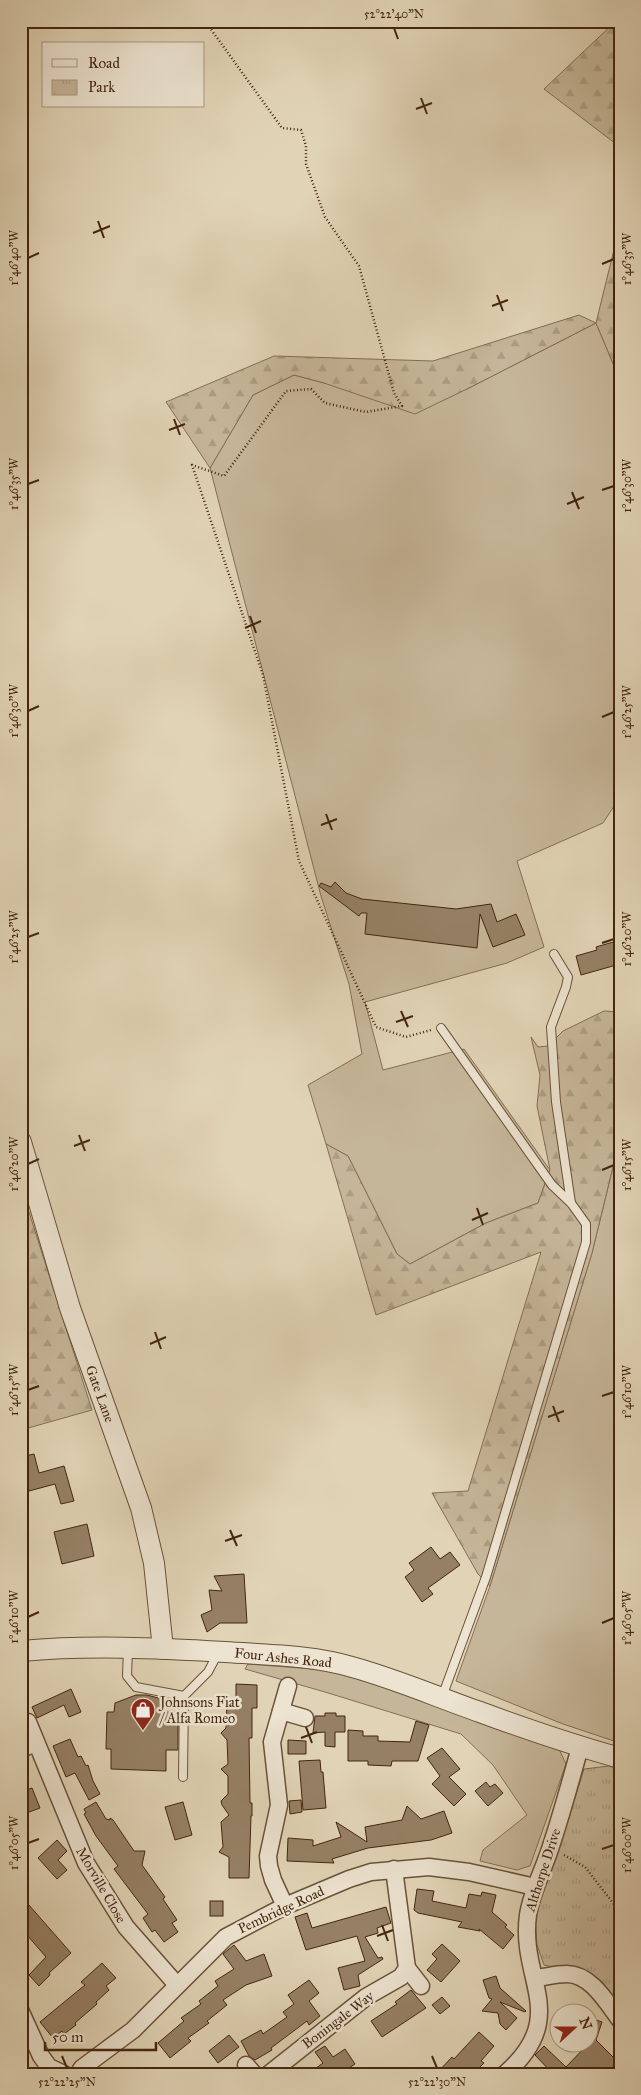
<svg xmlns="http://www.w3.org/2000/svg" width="641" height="2095" font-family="'IM FELL Great Primer',serif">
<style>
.green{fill:#c6b699;stroke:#856e54}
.forest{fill:url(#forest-firs);stroke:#856e54}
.park{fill:url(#park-tufts);stroke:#856e54}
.building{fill:#968065;stroke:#44250e}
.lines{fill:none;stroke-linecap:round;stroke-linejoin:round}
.service-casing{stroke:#6b5138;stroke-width:10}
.minor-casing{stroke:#6b5138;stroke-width:19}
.tertiary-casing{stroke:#6b5138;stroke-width:22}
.path{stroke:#44250e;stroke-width:2.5;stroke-dasharray:1 2.5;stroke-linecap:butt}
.service{stroke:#ece3d0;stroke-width:8}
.minor{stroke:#ece3d0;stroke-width:16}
.tertiary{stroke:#ece3d0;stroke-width:20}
.ticks{fill:none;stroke:#44250e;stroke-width:2}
.labels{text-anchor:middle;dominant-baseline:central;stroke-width:5;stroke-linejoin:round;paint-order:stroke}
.street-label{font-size:14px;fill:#44250e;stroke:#ece3d0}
.poi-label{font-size:14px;fill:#44250e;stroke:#ece3d0;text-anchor:start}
.neatline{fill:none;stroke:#44250e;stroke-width:2}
.ticks-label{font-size:12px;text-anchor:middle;fill:#44250e}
</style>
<defs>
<pattern id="forest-firs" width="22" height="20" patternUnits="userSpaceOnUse" patternTransform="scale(1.25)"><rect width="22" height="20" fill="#c6b699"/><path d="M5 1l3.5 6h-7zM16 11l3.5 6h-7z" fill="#ab9c83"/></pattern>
<pattern id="park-tufts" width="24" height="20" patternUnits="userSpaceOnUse" patternTransform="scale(1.25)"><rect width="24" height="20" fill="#c6b699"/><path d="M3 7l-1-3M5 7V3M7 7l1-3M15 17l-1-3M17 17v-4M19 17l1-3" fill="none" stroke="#ab9c83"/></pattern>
</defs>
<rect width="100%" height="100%" fill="#e1d4b6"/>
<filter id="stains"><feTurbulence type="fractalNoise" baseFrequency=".004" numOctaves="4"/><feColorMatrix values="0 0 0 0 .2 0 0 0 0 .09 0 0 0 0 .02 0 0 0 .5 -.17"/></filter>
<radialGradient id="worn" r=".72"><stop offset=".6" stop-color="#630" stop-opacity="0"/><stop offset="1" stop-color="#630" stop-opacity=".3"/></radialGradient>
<g class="green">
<path d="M596 323 620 380V797L603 823 517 861 544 947 507 963 365 1002 383 1070 464 1049 550 1170 538 1203 486 1223 410 1264 397 1254 348 1156 326 1144 308 1085 362 1054 349 984 321 896 210 468 253 395 294 375 324 383 467 389Z"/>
<path d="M620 1138V1743L563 1724 456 1681 490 1586 592 1253Z"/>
<path d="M248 1664 326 1670 359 1678 559 1749 566 1764 530 1866 517 1870 480 1861 483 1850 527 1815 493 1765 461 1734 325 1692 245 1669Z"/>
</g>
<g class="forest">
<path d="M616 21H620V147L544 89Z"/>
<path d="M620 225V380L596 323 467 389 415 414 324 383 294 375 253 395 210 468 166 402 274 356 433 361 579 315 596 323Z"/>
<path d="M604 1011 620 1012V1138L592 1253 490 1586 478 1574 432 1493 468 1491 541 1252 376 1315 326 1144 348 1156 397 1254 410 1264 486 1223 538 1203 550 1170 537 1106 540 1075 531 1037 538 1047 548 1046 563 1031Z"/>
<path d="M21 1187 92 1410 21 1430Z"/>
</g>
<path class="park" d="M609 1766 620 1770V2010L558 1968 544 1965 537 1945 535 1916 558 1852 584 1769Z"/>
<g class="building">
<path d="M335 882 346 893 362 899 456 909 491 904 497 922 516 914 525 935 493 947 480 914 477 948 365 934 367 913H361L359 916 319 886 321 883 331 887Z"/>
<path d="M620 940V964L581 975 576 956 597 950 596 947Z"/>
<path d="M34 1454 39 1473 64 1466 74 1501 61 1504 55 1484 29 1491 21 1457Z"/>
<path d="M87 1524 94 1556 62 1564 54 1532Z"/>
<path d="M431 1547 440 1559 450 1552 460 1565 428 1588 433 1594 422 1602 405 1577 414 1570 409 1563Z"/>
<path d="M244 1574 247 1623H220L207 1632 201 1615 212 1610 209 1590 222 1591 214 1576Z"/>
<path d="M236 1684 257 1685V1708H252V1738H249L250 1803H252V1816H251L249 1878H229V1857L219 1852 223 1847 221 1822 229 1815 222 1805 221 1801 228 1794V1776L221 1769 228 1764 227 1740 221 1733 226 1728 227 1701H236Z"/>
<path d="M71 1689 81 1712 69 1717 64 1705 37 1718 32 1707Z"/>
<path d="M136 1695H147L162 1699V1712H178V1750H166V1771L111 1769V1749H106L107 1712H114L115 1703Z"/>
<path d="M325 1713H336V1716H345V1732H335V1747L325 1746V1732L313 1733 315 1716H325Z"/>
<path d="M416 1721 429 1725 418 1761H392L391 1766 368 1765V1761H348V1730L363 1731V1736H378V1741L410 1742Z"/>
<path d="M70 1739 78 1757 81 1756 86 1766 88 1765 93 1781 100 1794 89 1800 75 1773 66 1777 53 1746Z"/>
<path d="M288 1740 306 1741V1754H288Z"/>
<path d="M442 1748 460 1769 449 1777 466 1794 454 1806 432 1784 440 1776 427 1758Z"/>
<path d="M320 1760 321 1772H323L326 1808 303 1810 299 1761Z"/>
<path d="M486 1782 490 1787 495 1784 503 1793 488 1806 475 1791Z"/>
<path d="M32 1788 40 1808 21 1815V1792Z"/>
<path d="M301 1800 302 1812 290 1814 289 1801Z"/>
<path d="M96 1802 106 1819 110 1820V1818L113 1820 134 1851H145L142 1865 165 1897 163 1899 177 1920 172 1923 178 1932 164 1942 155 1930 152 1932 143 1918 148 1914 114 1869 118 1866 96 1836 84 1814 86 1813 84 1809Z"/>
<path d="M183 1802 192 1835 175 1840 165 1807Z"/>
<path d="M407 1806 421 1819 444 1811 452 1833 431 1840 368 1848 332 1859 334 1863 287 1861 288 1838 313 1840V1846L341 1837 336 1822 367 1842 365 1827 402 1820Z"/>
<path d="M57 1840 67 1851 58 1860 67 1870 57 1879 38 1858Z"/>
<path d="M417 1889 434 1891 432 1901 466 1908 469 1894 481 1896 482 1892 496 1895 492 1912 507 1925 505 1927 514 1935 503 1949 479 1929 480 1931 458 1927 462 1922 418 1913 414 1910Z"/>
<path d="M21 1896 71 1953 49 1973 50 1975 39 1986 29 1975 46 1957 21 1928Z"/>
<rect x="210" y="1901" width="13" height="15"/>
<path d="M386 1907 391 1923 377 1928 378 1933 365 1937 378 1958 382 1957 383 1959 358 1975 360 1986 344 1990 338 1968 365 1961 357 1936 306 1950 295 1917 307 1913 312 1928Z"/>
<path d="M442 1944 460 1961 441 1982 427 1970 437 1959 432 1954Z"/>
<path d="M234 1945 246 1961 264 1954 272 1976 246 1985 223 2000 227 2005 207 2021 209 2023 188 2038 191 2041 170 2058 158 2043 184 2021 181 2018 201 2004 199 2001 218 1986 215 1981 234 1969 223 1954Z"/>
<path d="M102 1963 116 1978 106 1986 109 1990 96 2002 97 2004 75 2023 76 2025 64 2034 62 2031 53 2038 40 2022 85 1985 81 1982Z"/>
<path d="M496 1976 500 1988 526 2011 525 2012 500 2002 517 2018 506 2030 500 2024 498 2013 482 2011 492 1999 489 1998 483 1980Z"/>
<path d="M309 1980 319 1993 309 2001 320 2016 309 2025 307 2021 271 2048 272 2050 255 2060 249 2056 241 2041 261 2030 263 2034 287 2017 283 2012 294 2004 288 1995Z"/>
<path d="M411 1990 426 2008 382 2037 371 2021 397 2004 395 2002Z"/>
<path d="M442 1997 450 2006 440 2014 432 2005Z"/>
<path d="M588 2017 602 2022 596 2040 613 2057 620 2049V2070L617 2074H553L535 2055 544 2046 566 2067 588 2044Z"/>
<path d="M479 2032 494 2046 481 2061 484 2063 475 2072 470 2068 464 2074H436L452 2057 454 2059Z"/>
<path d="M229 2035 239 2047 218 2063 209 2051Z"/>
<path d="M325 2046 333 2057 345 2049 355 2064 340 2074H308L323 2063 315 2052Z"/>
</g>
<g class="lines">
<defs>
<g id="service">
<path d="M554 954 568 977 566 987 551 1027 556 1102 571 1203"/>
<path d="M441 1028 552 1185 571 1203 586 1224V1242L486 1577 442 1697"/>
<path d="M128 1649 127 1676 136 1687 184 1696"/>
<path d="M183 1777 184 1696 208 1672 218 1653"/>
</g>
<g id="minor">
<path d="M281 1711 305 1718"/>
<path d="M28 1722 86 1863 126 1927 177 1985"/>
<path d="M21 1749 36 1743"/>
<path d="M285 1906 273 1880 269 1866 268 1856 279 1805 272 1742 288 1686"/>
<path d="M407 1968 421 1986"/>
<path d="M535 1978C545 1977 556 1974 567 1974 591 1974 607 2003 620 2020"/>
<path d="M21 2012 41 2056 49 2067 64 2074"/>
<path d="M246 2065 254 2074"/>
<path d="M78 2074 82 2068 133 2030 226 1937 285 1906 349 1879 371 1872 429 1867 469 1872 535 1887"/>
<path d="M269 2074 366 1997 401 1977 407 1968 394 1869"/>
<path d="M505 2074C571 2016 519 1980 528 1915 532 1890 544 1869 551 1846 562 1813 571 1780 580 1747"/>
</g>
<g id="tertiary">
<path d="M21 1142 70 1308 141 1508 154 1563 163 1649"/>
<path d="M21 1651C89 1645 157 1648 225 1652 267 1655 311 1655 352 1667 396 1679 437 1697 480 1712 526 1729 573 1745 620 1758"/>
</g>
</defs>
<use href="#service" class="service-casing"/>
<use href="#minor" class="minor-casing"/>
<use href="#tertiary" class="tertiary-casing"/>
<g class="path">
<path d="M205 21 282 128 301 130 306 146V164L325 217 359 266 394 393 402 406 366 412 325 403 311 389 286 391 224 476 192 465 263 675 299 861 376 1027 406 1037 431 1030"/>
<path d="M564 1855 585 1867 620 1912"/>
</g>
<use href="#service" class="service"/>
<use href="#minor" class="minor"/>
<use href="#tertiary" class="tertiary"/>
</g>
<path class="ticks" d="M394 28 398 39M421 98 427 114M416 109 432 103M98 221 104 238M93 233 110 226M28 258 39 253M602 264 614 259M497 295 503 311M492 306 508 300M174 419 180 435M169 430 185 424M28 484 39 480M602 490 614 486M572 492 579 509M567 504 584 497M250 616 256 633M245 628 261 621M28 711 39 706M602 717 614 712M326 814 332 830M321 825 337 819M28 937 39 933M602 943 614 939M401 1011 408 1027M396 1022 413 1016M79 1135 85 1151M74 1146 90 1140M28 1164 39 1159M602 1170 614 1165M477 1208 483 1225M472 1220 488 1213M155 1332 161 1349M150 1344 166 1337M28 1390 39 1386M602 1396 614 1392M553 1406 559 1422M548 1417 564 1411M230 1530 237 1546M225 1541 242 1535M28 1617 39 1612M602 1623 614 1618M306 1727 312 1743M301 1738 317 1732M28 1843 39 1839M602 1849 614 1845M382 1925 388 1941M377 1936 393 1930M62 2056 67 2068M432 2056 437 2068"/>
<defs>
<symbol id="shop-pin" viewBox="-11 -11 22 30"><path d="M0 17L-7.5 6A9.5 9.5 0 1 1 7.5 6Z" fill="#8f2418" stroke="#ece3d0"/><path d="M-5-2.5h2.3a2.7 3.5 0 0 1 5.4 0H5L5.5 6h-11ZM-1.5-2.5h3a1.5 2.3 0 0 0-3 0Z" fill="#fff"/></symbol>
</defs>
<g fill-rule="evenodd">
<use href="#shop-pin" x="129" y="1696" width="28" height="38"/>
</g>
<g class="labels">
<g class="street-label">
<text transform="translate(100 1394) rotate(70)">Gate Lane</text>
<text transform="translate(283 1658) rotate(6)">Four Ashes Road</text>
<text transform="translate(543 1870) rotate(-72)">Althorpe Drive</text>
<text transform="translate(101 1885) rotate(60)">Morville Close</text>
<text transform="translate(281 1910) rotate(-25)">Pembridge Road</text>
<text transform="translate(338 2020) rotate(-37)">Boningale Way</text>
</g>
<g class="poi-label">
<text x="160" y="1702">Johnsons Fiat<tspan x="160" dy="16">/ Alfa Romeo</tspan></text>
</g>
</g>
<rect width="641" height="2095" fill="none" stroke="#e1d4b6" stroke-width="55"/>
<rect x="42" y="42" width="162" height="65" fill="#ece3d0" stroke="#a99782"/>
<rect x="52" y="59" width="25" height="8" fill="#ece3d0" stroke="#a99782"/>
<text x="88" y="68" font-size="15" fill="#44250e">Road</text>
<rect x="52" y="80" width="25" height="15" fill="url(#park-tufts)" stroke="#a99782"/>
<text x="88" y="92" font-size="15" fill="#44250e">Park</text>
<g transform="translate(574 2028) rotate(69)"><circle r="24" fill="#ece3d0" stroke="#a99782"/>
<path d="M0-4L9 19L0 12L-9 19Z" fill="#8f2418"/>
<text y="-8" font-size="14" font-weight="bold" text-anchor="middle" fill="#44250e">N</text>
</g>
<path d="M45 2042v8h111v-8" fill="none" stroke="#44250e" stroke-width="2.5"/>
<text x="52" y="2042" font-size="15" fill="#44250e" stroke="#ece3d0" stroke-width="4" paint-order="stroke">50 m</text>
<rect x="28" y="28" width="586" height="2040" class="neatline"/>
<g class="ticks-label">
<text x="394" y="18">52°22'40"N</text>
<text transform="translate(14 258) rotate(-90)" y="4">1°46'40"W</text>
<text transform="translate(627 259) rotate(-90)" y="4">1°46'35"W</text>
<text transform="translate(14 484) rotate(-90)" y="4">1°46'35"W</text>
<text transform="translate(627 486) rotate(-90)" y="4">1°46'30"W</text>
<text transform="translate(14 711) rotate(-90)" y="4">1°46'30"W</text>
<text transform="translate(627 712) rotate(-90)" y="4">1°46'25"W</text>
<text transform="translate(14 937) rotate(-90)" y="4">1°46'25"W</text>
<text transform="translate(627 939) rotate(-90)" y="4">1°46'20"W</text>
<text transform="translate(14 1164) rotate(-90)" y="4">1°46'20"W</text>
<text transform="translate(627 1165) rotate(-90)" y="4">1°46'15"W</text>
<text transform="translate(14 1390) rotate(-90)" y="4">1°46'15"W</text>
<text transform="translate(627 1392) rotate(-90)" y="4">1°46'10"W</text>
<text transform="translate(14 1617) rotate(-90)" y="4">1°46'10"W</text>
<text transform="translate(627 1618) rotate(-90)" y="4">1°46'05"W</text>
<text transform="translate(14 1843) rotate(-90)" y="4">1°46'05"W</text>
<text transform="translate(627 1845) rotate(-90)" y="4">1°46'00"W</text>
<text x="67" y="2086">52°22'25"N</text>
<text x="437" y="2086">52°22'30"N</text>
</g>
<rect width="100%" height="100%" filter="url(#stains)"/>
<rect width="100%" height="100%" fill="url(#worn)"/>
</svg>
